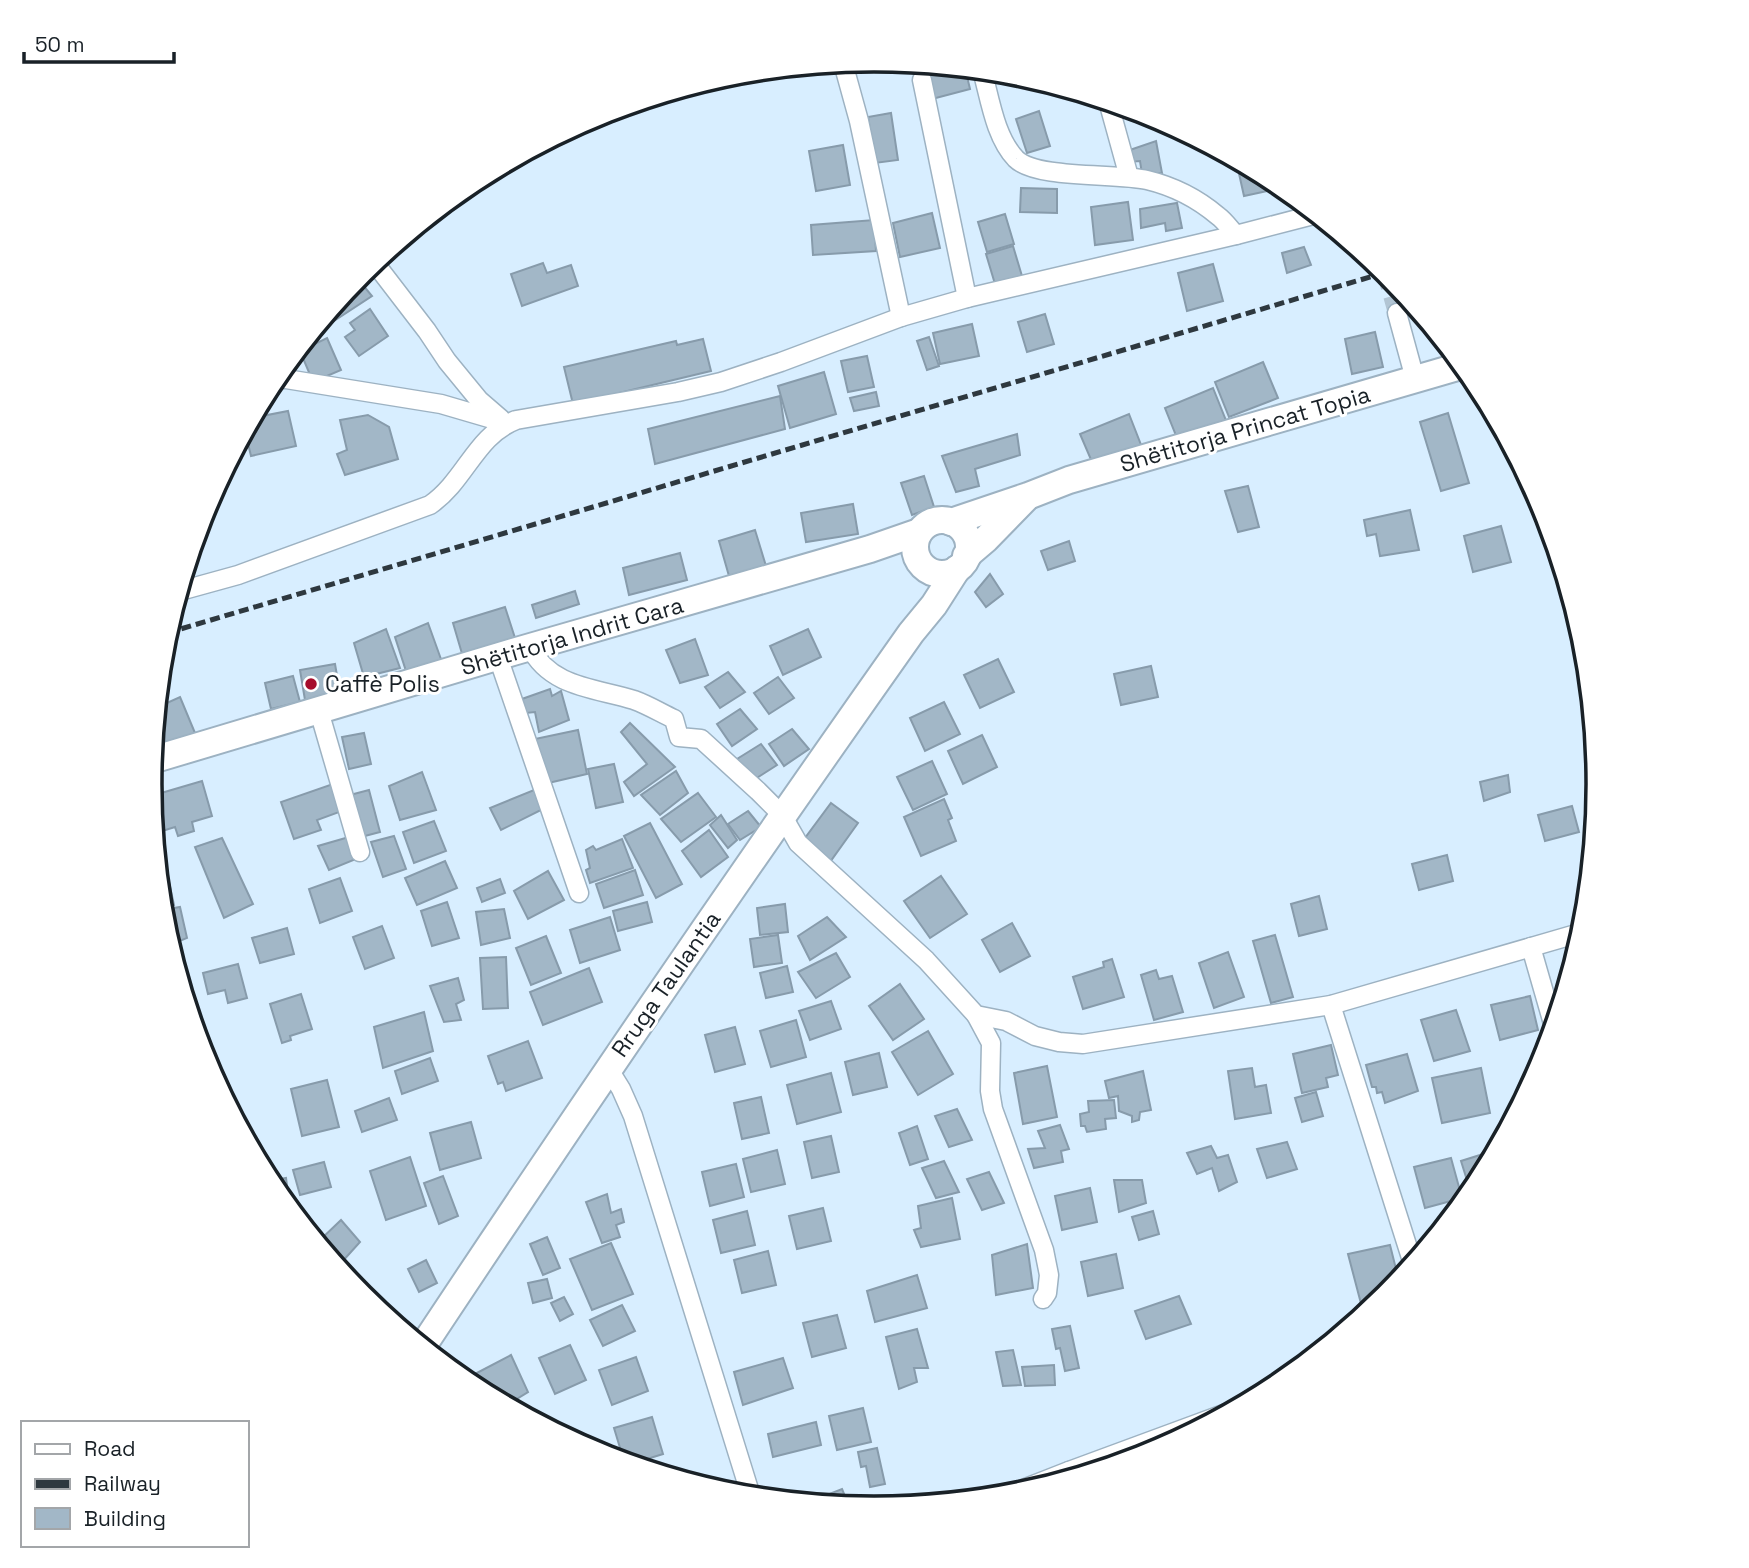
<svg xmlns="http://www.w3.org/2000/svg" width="1749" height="1568" font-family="'Space Grotesk',sans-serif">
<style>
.building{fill:#a2b7c7;stroke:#879bab;stroke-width:2}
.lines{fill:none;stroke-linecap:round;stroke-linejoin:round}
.street-tunnel{stroke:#b2c5d4;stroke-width:18;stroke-dasharray:18 9;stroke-linecap:butt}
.street-casing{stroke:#9db2c2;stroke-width:21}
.secondary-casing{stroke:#9db2c2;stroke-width:30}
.street{stroke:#fff;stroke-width:18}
.secondary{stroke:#fff;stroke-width:26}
.rail{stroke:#2e383f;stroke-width:5;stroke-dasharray:10 5;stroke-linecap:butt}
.poi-dot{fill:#a60d2c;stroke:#fff;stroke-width:2.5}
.labels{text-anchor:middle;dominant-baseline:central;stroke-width:6;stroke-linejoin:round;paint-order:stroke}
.street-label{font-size:23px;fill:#192127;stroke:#fff}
.poi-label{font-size:23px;fill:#192127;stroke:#fff;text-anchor:start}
.rim{fill:none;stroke:#192127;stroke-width:3.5}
</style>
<rect width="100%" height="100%" fill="#d8eeff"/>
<g class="building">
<path d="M924 64 965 68 970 89 932 99Z"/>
<path d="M1039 111 1050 146 1027 153 1016 119Z"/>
<path d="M891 113 898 160 875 163 868 117Z"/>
<path d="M1156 141 1162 173 1142 174 1140 161 1129 162 1127 151Z"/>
<path d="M843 145 850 185 816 191 809 151Z"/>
<path d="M1236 160 1269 177 1272 190 1244 196Z"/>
<path d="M1021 188 1057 189V213L1020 212Z"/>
<path d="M1128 202 1133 240 1095 245 1091 207Z"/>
<path d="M1177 203 1182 228 1166 231 1165 223 1141 228 1140 209Z"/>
<path d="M932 213 940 248 900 257 893 223Z"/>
<path d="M1005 214 1014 244 987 252 978 222Z"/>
<path d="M874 220 876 251 813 255 811 225Z"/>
<path d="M412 231 417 237 396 254 391 248Z"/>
<path d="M1013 246 1022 276 995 284 986 254Z"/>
<path d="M1304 247 1311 265 1287 273 1282 253Z"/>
<path d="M543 263 547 273 571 265 578 286 522 306 511 274Z"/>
<path d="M1213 264 1223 301 1187 311 1178 273Z"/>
<path d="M357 278 372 296 308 338Z"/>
<path d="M370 309 388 336 359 356 345 337 355 330 350 323Z"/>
<path d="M1045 314 1054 344 1027 352 1018 322Z"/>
<path d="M972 324 979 356 940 364 933 333Z"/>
<path d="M1375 332 1383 367 1352 374 1345 339Z"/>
<path d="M929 337 939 366 927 370 917 341Z"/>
<path d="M327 338 341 370 313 382 300 351Z"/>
<path d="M703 339 711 371 573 404 564 367 676 341 677 345Z"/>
<path d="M867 356 874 387 848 392 841 361Z"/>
<path d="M1263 362 1278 398 1229 417 1215 382Z"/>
<path d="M824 372 836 414 790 428 778 386Z"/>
<path d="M1213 388 1227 423 1179 443 1165 408Z"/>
<path d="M876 392 879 406 854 411 850 398Z"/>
<path d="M780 396 785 429 655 464 648 429Z"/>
<path d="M288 411 296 446 251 456 245 431 252 418Z"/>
<path d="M1448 413 1469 483 1441 491 1420 422Z"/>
<path d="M1129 414 1143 450 1095 469 1080 434Z"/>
<path d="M368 415 389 427 398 459 345 475 337 454 347 450 340 420Z"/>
<path d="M1017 434 1020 455 975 469 979 486 956 492 942 456Z"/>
<path d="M1507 437 1523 468 1514 471 1501 440Z"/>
<path d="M924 476 934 507 912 515 901 483Z"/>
<path d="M1248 486 1259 527 1238 532 1225 491Z"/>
<path d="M853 504 858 534 806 542 801 513Z"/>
<path d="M1410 510 1419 550 1380 556 1376 534 1367 536 1364 520Z"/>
<path d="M1547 519 1556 548 1552 550 1538 521Z"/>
<path d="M1501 526 1511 562 1473 572 1464 536Z"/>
<path d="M755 530 766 566 729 576 719 541Z"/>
<path d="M1069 541 1075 561 1048 570 1041 551Z"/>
<path d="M680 553 687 580 629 595 623 568Z"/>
<path d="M990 574 1003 594 986 607 975 592Z"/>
<path d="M575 591 579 604 536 618 532 605Z"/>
<path d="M505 607 516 641 463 657 453 623Z"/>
<path d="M428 623 442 662 406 671 395 637Z"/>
<path d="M386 629 400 668 364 677 354 643Z"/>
<path d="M808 629 821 657 783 675 770 646Z"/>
<path d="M695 639 708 675 680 683 666 650Z"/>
<path d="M1584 641 1588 671 1584 672 1578 642Z"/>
<path d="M998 659 1014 692 980 708 964 675Z"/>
<path d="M335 664 340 693 305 700 300 670Z"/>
<path d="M1151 666 1158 697 1121 705 1114 674Z"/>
<path d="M728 672 745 692 720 708 705 687Z"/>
<path d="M293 676 300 702 271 709 265 683Z"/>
<path d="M778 677 794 698 769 714 754 693Z"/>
<path d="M550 689 552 696 561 691 569 720 539 732 535 712 526 713 522 699Z"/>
<path d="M180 697 195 733 153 750 158 707Z"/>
<path d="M944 702 960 734 925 751 910 718Z"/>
<path d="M740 709 757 729 732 746 717 724Z"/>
<path d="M630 723 675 767 634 796 624 782 647 764 621 732Z"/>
<path d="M792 729 809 749 784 766 769 744Z"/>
<path d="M578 730 587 774 544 784 535 739Z"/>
<path d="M364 733 371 764 349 769 342 737Z"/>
<path d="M982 735 997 767 963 784 948 751Z"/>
<path d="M761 744 777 765 752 781 737 759Z"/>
<path d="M932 761 947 794 913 810 897 777Z"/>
<path d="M614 764 623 802 596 808 588 769Z"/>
<path d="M676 771 688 793 660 815 641 795Z"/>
<path d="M422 772 436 810 400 820 389 786Z"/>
<path d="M1508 775 1510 792 1484 801 1480 782Z"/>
<path d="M202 781 212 816 192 822 194 831 178 836 175 827 159 832 153 811 151 796Z"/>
<path d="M333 784 342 811 317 820 321 830 294 839 281 802Z"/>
<path d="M369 790 380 832 361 837 350 795Z"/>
<path d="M534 790 541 810 501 830 490 808Z"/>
<path d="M698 793 716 817 681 842 661 819Z"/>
<path d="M944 799 952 818 948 820 956 841 921 856 904 817Z"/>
<path d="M831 803 858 823 830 862 802 842Z"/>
<path d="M1572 806 1579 832 1545 841 1538 815Z"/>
<path d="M748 811 761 827 740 840 728 824Z"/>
<path d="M721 815 737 840 728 848 710 825Z"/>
<path d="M434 821 446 851 414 863 403 832Z"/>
<path d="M650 823 682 884 656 898 624 836Z"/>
<path d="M709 830 728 857 701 877 682 851Z"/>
<path d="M394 836 406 869 383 877 371 842Z"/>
<path d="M349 837 356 859 329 870 318 846Z"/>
<path d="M222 838 253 904 224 918 195 847Z"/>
<path d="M622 839 633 868 590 883 586 870 590 868 586 850 593 846 596 850Z"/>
<path d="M1447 855 1453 881 1419 890 1412 864Z"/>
<path d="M445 861 457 888 417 905 405 878Z"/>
<path d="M635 870 643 895 604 908 596 884Z"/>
<path d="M548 871 564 900 528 919 514 891Z"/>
<path d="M167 873 174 905 162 907 159 876Z"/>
<path d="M941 876 967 914 930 938 904 901Z"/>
<path d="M340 878 352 911 320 923 309 889Z"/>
<path d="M500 879 505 893 482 902 477 888Z"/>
<path d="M1319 896 1327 929 1299 936 1291 904Z"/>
<path d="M447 902 459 938 432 946 421 911Z"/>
<path d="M647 902 652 922 618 931 613 911Z"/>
<path d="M785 904 788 932 760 935 757 908Z"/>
<path d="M180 907 187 938 175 943 172 933 167 934 162 910Z"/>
<path d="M504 909 510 938 481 945 476 912Z"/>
<path d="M610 917 620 950 580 963 570 930Z"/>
<path d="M827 917 846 937 810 960 798 936Z"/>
<path d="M1012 923 1030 956 1000 972 982 940Z"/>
<path d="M382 926 394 958 365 969 353 937Z"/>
<path d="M287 928 294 954 260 963 252 938Z"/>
<path d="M778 935 782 963 754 967 750 939Z"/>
<path d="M1275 935 1293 997 1271 1003 1253 941Z"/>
<path d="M546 936 561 973 531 985 516 948Z"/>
<path d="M1228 952 1244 997 1214 1008 1199 963Z"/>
<path d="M836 953 850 977 816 998 798 972Z"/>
<path d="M506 957 508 1008 483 1009 480 958Z"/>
<path d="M1112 959 1124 997 1083 1009 1073 977 1104 967 1103 962Z"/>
<path d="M238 964 247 998 228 1003 225 990 208 994 203 973Z"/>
<path d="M787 966 793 992 766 998 760 973Z"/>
<path d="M589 968 602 1002 543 1025 530 992Z"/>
<path d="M1156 970 1159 979 1172 976 1183 1012 1154 1020 1141 975Z"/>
<path d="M458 978 464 1000 456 1004 461 1020 444 1022 430 986Z"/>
<path d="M900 984 924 1019 893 1040 869 1006Z"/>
<path d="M301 994 312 1029 290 1036 291 1040 282 1043 270 1004Z"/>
<path d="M1530 996 1538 1030 1500 1040 1491 1005Z"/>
<path d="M831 1001 841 1029 810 1040 799 1011Z"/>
<path d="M1456 1010 1470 1051 1434 1061 1421 1020Z"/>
<path d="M424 1012 433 1051 383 1068 374 1027Z"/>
<path d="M796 1020 806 1057 771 1067 760 1031Z"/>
<path d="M735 1027 745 1064 715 1072 705 1035Z"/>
<path d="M928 1031 953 1074 918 1095 892 1052Z"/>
<path d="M528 1041 542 1078 506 1091 503 1082 498 1084 488 1056Z"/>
<path d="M1331 1045 1338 1075 1326 1078 1328 1087 1302 1093 1293 1054Z"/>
<path d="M879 1053 887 1087 853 1095 845 1062Z"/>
<path d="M1407 1054 1418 1091 1385 1103 1382 1092 1377 1093 1376 1087H1372L1366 1065Z"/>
<path d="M430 1058 438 1081 402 1094 395 1071Z"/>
<path d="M1047 1066 1057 1117 1023 1124 1014 1073Z"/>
<path d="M1252 1068 1255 1087 1266 1085 1271 1113 1235 1119 1228 1071Z"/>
<path d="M1481 1068 1490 1113 1442 1123 1432 1078Z"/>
<path d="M1143 1071 1151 1110 1140 1112 1139 1120 1132 1122V1116L1119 1111 1118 1096 1109 1098 1105 1081Z"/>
<path d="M831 1073 841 1112 797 1124 787 1085Z"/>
<path d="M327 1080 339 1127 302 1136 291 1089Z"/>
<path d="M1316 1092 1323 1116 1302 1122 1295 1098Z"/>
<path d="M761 1097 769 1133 742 1139 734 1103Z"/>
<path d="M389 1098 397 1120 362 1132 355 1111Z"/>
<path d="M1114 1100 1116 1118 1105 1119 1106 1129 1087 1132 1085 1126H1081L1080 1114 1089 1112 1088 1101Z"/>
<path d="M957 1109 972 1140 949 1147 935 1116Z"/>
<path d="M471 1122 481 1158 440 1170 430 1133Z"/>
<path d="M1060 1125 1069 1149 1061 1151 1063 1162 1034 1168 1028 1149 1045 1148 1038 1131Z"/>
<path d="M917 1126 928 1159 910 1165 899 1133Z"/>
<path d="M831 1136 839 1172 812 1178 804 1142Z"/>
<path d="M1287 1142 1297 1169 1267 1178 1257 1149Z"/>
<path d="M1211 1146 1217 1158 1228 1155 1237 1182 1219 1191 1212 1168 1197 1174 1187 1153Z"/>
<path d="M777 1150 785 1184 751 1192 743 1159Z"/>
<path d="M1496 1150 1477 1187 1471 1193 1461 1161Z"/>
<path d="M410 1157 426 1206 386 1220 370 1171Z"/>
<path d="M1451 1158 1462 1198 1425 1208 1414 1167Z"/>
<path d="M944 1161 959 1192 936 1198 922 1168Z"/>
<path d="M324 1162 331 1187 300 1195 293 1170Z"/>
<path d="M736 1164 744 1197 710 1206 702 1172Z"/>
<path d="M989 1172 1004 1203 982 1210 967 1179Z"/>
<path d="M443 1176 458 1216 439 1224 424 1183Z"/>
<path d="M286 1178 290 1208 269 1181Z"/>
<path d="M1114 1180H1142L1146 1203 1119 1212Z"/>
<path d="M1090 1188 1097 1222 1062 1230 1055 1196Z"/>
<path d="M607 1194 611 1213 621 1209 624 1222 616 1225 620 1237 602 1243 586 1202Z"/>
<path d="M952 1198 960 1239 921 1247 914 1230 921 1228 918 1206Z"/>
<path d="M823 1208 831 1241 797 1249 789 1216Z"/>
<path d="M747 1211 755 1245 721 1253 713 1220Z"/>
<path d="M1153 1211 1159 1234 1139 1240 1132 1217Z"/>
<path d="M341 1220 360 1242 341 1263 319 1241Z"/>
<path d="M547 1237 560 1268 543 1275 530 1244Z"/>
<path d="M611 1243 633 1294 592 1310 570 1259Z"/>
<path d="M1027 1244 1033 1288 996 1295 992 1255Z"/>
<path d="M1390 1245 1399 1281 1387 1297 1364 1315 1348 1254Z"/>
<path d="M768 1251 776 1285 742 1293 734 1260Z"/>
<path d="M1116 1254 1123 1288 1088 1296 1081 1262Z"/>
<path d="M426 1260 437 1283 419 1292 408 1269Z"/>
<path d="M338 1267 384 1302 379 1310 362 1296Z"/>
<path d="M917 1275 927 1308 875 1322 867 1291Z"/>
<path d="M547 1279 552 1298 533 1303 528 1283Z"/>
<path d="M1179 1296 1191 1324 1146 1339 1135 1311Z"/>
<path d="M564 1297 573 1314 560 1321 551 1303Z"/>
<path d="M622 1305 635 1331 603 1346 590 1320Z"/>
<path d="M837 1315 846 1348 812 1357 803 1323Z"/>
<path d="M1070 1326 1079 1368 1065 1371 1060 1348 1056 1349 1052 1329Z"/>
<path d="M917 1329 928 1368H914L917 1382 899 1389 886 1337Z"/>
<path d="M570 1345 586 1380 555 1394 539 1358Z"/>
<path d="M1013 1350 1021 1385 1003 1386 996 1352Z"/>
<path d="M511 1355 528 1392 507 1405 483 1392 473 1375Z"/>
<path d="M636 1357 648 1391 612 1405 599 1370Z"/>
<path d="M783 1358 793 1388 743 1405 734 1372Z"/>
<path d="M1054 1365 1055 1385 1025 1386 1022 1367Z"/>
<path d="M863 1408 871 1442 837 1450 829 1416Z"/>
<path d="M652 1417 663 1454 631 1464 624 1461 614 1428Z"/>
<path d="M816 1422 821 1445 773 1457 768 1434Z"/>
<path d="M877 1448 885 1484 870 1487 866 1466 861 1467 858 1452Z"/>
<path d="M842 1489 849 1506 809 1502Z"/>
</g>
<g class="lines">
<path class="street-tunnel" d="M1385 270 1397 313"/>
<defs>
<g id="street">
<path d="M843 63 859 121 901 317"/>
<path d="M982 70C990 99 995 137 1016 159 1036 179 1116 173 1147 180 1172 186 1198 199 1218 216 1225 221 1230 229 1236 235"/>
<path d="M922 80 967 298"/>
<path d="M1108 101 1129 177"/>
<path d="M374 262 427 331 447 361 479 400 501 419"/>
<path d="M1397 313 1415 379"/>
<path d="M274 379H286L441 404 506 423"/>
<path d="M180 591 238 575 430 505C466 480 475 436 516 420L678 392 721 382 781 362 901 317 967 298 1236 235 1317 214"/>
<path d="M530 647C550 688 597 688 634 700 648 705 661 713 674 719L679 737 701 739 758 791 782 815 798 843 926 960 976 1015 1006 1021 1035 1036 1059 1042 1083 1044 1331 1005 1583 932"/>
<path d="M498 657 579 893"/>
<path d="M319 711 360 852"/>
<path d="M1531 947 1554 1027"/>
<path d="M1331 1005 1413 1264"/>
<path d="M976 1015 991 1043 990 1091 993 1109 1044 1250 1049 1275 1047 1293 1043 1299"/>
<path d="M608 1068 621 1089 633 1116 751 1496"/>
<path d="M1069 1471 1229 1412"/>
<path d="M1005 1496 1069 1471 1070 1478"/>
</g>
<g id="secondary">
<circle cx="942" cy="547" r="27"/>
<path d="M951 522 1028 496 1069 480 1464 365"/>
<path d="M966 556 986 539 1025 499"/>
<path d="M152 760 513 652 870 549 919 532"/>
<path d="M423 1346C582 1106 745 868 911 633L934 605 957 569"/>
</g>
</defs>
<use href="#street" class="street-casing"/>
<use href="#secondary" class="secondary-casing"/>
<use href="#street" class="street"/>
<use href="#secondary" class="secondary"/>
<path class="rail" d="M167 633 1387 272"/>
</g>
<circle class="poi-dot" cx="311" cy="684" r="7"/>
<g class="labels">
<g class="street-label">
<text transform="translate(1245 429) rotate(-16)">Shëtitorja Princat Topia</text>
<text transform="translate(572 636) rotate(-16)">Shëtitorja Indrit Cara</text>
<text transform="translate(666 984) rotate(-55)">Rruga Taulantia</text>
</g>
<g class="poi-label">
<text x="325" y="684">Caffè Polis</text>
</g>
</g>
<path d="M0 0H1749V1568H0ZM162 784a712 712 0 1 1 1424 0a712 712 0 1 1-1424 0Z" fill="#fff" fill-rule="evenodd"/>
<path class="rim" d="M162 784a712 712 0 1 1 1424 0a712 712 0 1 1-1424 0Z"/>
<rect x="21" y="1421" width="228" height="126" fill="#ffffff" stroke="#a3a6a9" stroke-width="2"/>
<rect x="35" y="1444" width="35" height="10" fill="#ffffff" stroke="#a3a6a9" stroke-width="2"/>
<text x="84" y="1456" font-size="21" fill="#192127">Road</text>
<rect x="35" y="1479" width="35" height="10" fill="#2e383f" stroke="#a3a6a9" stroke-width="2"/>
<text x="84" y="1491" font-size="21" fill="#192127">Railway</text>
<rect x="35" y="1508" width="35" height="21" fill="#a2b7c7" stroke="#a3a6a9" stroke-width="2"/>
<text x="84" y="1526" font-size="21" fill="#192127">Building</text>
<path d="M24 52v10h150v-10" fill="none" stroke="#192127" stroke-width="3.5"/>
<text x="35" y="52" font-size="21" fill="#192127" stroke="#ffffff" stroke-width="5" paint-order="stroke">50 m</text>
</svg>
